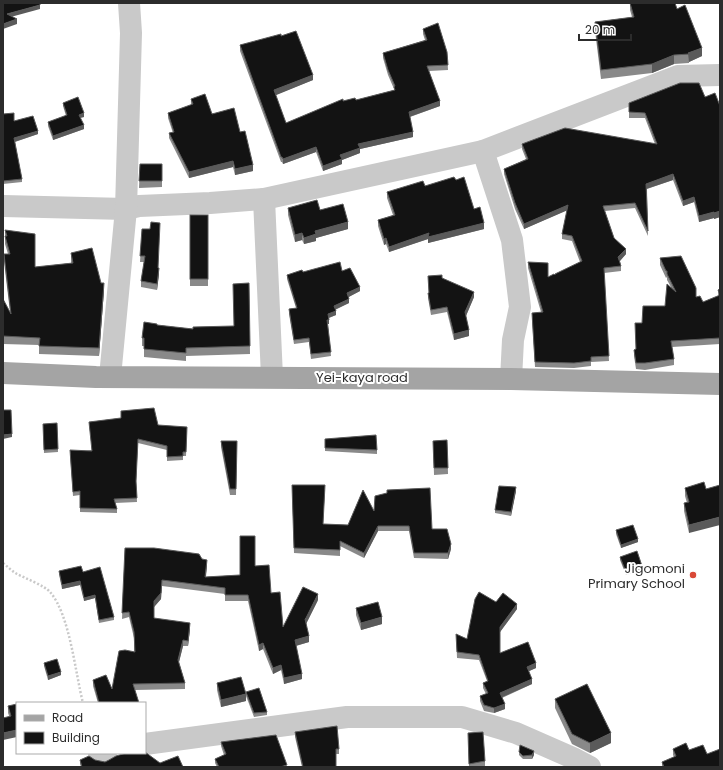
<svg xmlns="http://www.w3.org/2000/svg" width="723" height="770" font-family="Poppins,sans-serif">
<style>
.lines{fill:none;stroke-linecap:round;stroke-linejoin:round}
.path{stroke:#c9c9c9;stroke-width:2.5;stroke-dasharray:2 2;stroke-linecap:butt}
.minor{stroke:#c9c9c9;stroke-width:22}
.major{stroke:#a4a4a4;stroke-width:22}
.wall{fill:#898989}
.shaded-wall{fill:#5a5a5a}
.building{fill:#131313;stroke:#5a5a5a}
.poi-dot{fill:#d94937;stroke:#fff;stroke-width:1.5}
.labels{text-anchor:middle;dominant-baseline:central;stroke-width:4;stroke-linejoin:round;paint-order:stroke}
.street-label{font-size:13px;fill:#2c2c2c;stroke:#fff}
.poi-label{font-size:13px;fill:#2c2c2c;stroke:#fff;text-anchor:end}
</style>
<rect width="100%" height="100%" fill="#fff"/>
<g class="lines">
<path class="path" d="M3 563C8 567 12 571 17 574 25 578 45 586 50 592 70 615 75 672 83 703"/>
<g class="minor">
<path d="M483 151 512 240 520 307 513 340 511 379"/>
<path d="M264 199 272 377"/>
<path d="M3 206 126 209 139 206 210 203 264 199 483 151 678 76 720 75"/>
<path d="M110 377 126 209 131 33 129 3"/>
<path d="M145 744 347 717H462L516 733 573 758 590 767"/>
<path d="M99 753 102 754 106 753"/>
</g>
<path class="major" d="M3 373 96 377 511 379 720 384"/>
</g>
<g class="wall">
<path d="M630 3H675L677 9 702 56 689 62V63L674 64 652 73 601 79 595 31V22L632 17 630 10Z"/>
<path d="M423 29 447 52 448 70 429 71 440 106 410 117 413 137 360 149V153L342 160V164L323 171 316 152 283 164 282 162H281L240 51V45L281 36 313 80 275 95 286 123 343 101 356 100 394 90V89L388 75 383 58V53L425 40 423 34Z"/>
<path d="M705 97 720 106V217L714 219V218L699 222 694 202 683 206 673 180 647 189 648 236 635 208 605 211 614 238 626 254 620 261 621 266V271L604 273 609 361 591 362V366L574 368 535 367 532 318 541 312 528 268V262L548 277 555 275 580 262 572 241 562 239V234L567 210 524 229 515 209 504 174V169L526 159 522 149V144H655L645 118H629V103Z"/>
<path d="M191 99 240 132 253 171 235 175 233 167 189 178 169 138V133H173L168 118V113L191 105Z"/>
<path d="M63 103 84 117 80 118 84 129 53 140 48 126V122L66 116 63 106Z"/>
<path d="M3 114 14 121 38 134 15 142 22 179V182L3 184Z"/>
<path d="M140 164H162V187L139 188Z"/>
<path d="M456 180 474 209 484 229 428 243V239L389 252 386 244 384 245 378 226V220L393 215 387 198V192L425 186Z"/>
<path d="M288 208 320 210 348 229 316 238V241L304 244 302 240 295 242 288 215Z"/>
<rect x="190" y="215" width="18" height="71"/>
<path d="M142 229 158 268 159 274 157 290 141 287V281L144 262H140Z"/>
<path d="M5 230 35 267 71 263V253L101 283 104 290 99 356 39 354V345L3 344V299L10 312 4 262V254H8L5 244Z"/>
<path d="M660 258 696 297 703 302 718 296V290L720 289V344L672 347 674 359V365L645 370 636 369 634 356V350L636 349 642 323 665 306 671 287 667 280V277L666 278 660 265Z"/>
<path d="M342 271 360 291 348 297 349 303 335 310 336 315 329 318V324H328L331 356 311 359 309 342 294 344 289 314V309L296 308 287 279V275L303 272Z"/>
<path d="M428 276 442 278 474 297 466 316 469 336 454 340 447 312 431 315 428 298V293H429Z"/>
<path d="M249 283 250 354 186 356V361L144 357V346H142V338L157 325 193 329 234 326Z"/>
<path d="M121 411 158 425 187 431 186 456H183V460L167 461V450L138 443 136 483 137 502 115 503 117 509V513L80 512V495L73 496 70 454 92 450 89 422 121 418Z"/>
<path d="M57 423 58 452 44 453 43 427Z"/>
<path d="M325 439 377 450V454L325 451Z"/>
<path d="M447 440 448 474 434 475 433 441Z"/>
<path d="M221 441H237L236 495H230L221 447Z"/>
<path d="M292 485 325 490 323 524 348 525 374 511 432 529 451 549 448 559 414 558 409 531H378L364 558 340 546V556L294 553Z"/>
<path d="M685 488 706 489 689 533 684 511V503H687L685 496Z"/>
<path d="M516 491 511 516 495 513V510Z"/>
<path d="M616 530 638 542 621 548 616 534Z"/>
<path d="M125 548 202 559 207 565 206 577 240 575 255 566 271 593 283 627 318 600 306 624 309 642 296 646 302 679 284 684 281 670 273 674 263 649 259 651 248 601H225V594L162 586 161 599 154 607V618L190 629 188 646H183L179 662 185 683V689L135 690 139 703H98L93 686V680L112 689 134 652V638L129 617 122 619Z"/>
<path d="M620 557 642 570 626 575 620 560Z"/>
<path d="M59 571 83 572 114 617V620L99 623 95 598 84 601 80 585 62 589 59 574Z"/>
<path d="M496 602 517 609 500 632V653L536 668 529 671 532 684 502 698 505 709 494 713 484 711 480 701V696L486 694 483 688V683L487 681 479 660 457 658 456 634 467 639Z"/>
<path d="M356 608 382 624 361 630 356 615Z"/>
<path d="M44 663 61 675 48 680 44 666Z"/>
<path d="M217 683 246 701 221 707 217 690Z"/>
<path d="M246 692 267 712V715L254 717 246 696Z"/>
<path d="M555 699 611 743 590 753 572 744 555 708Z"/>
<path d="M17 704V737L8 713V706Z"/>
<path d="M295 732 339 749V754H336V767H302L295 737Z"/>
<path d="M468 740 485 761V767H469Z"/>
<path d="M221 742 287 767H217L215 763V759L224 755 221 746Z"/>
<path d="M673 749 689 750 707 754 720 767H662V762L674 757 673 755Z"/>
<path d="M519 752 534 755 532 759H523L519 755Z"/>
<path d="M80 760H95L105 762 160 763 183 767H81L80 764Z"/>
</g>
<g class="shaded-wall">
<path d="M40 5V9L7 18V14Z"/>
<path d="M17 19V24L3 29V24Z"/>
<path d="M702 48V56L689 62 688 53Z"/>
<path d="M674 55V64L652 73V64Z"/>
<path d="M313 75V80L274 96V90Z"/>
<path d="M440 101V106L409 117V112Z"/>
<path d="M84 113V117L79 118V115Z"/>
<path d="M84 125V129L53 140V136Z"/>
<path d="M38 131V134L14 142V138Z"/>
<path d="M413 132V137L360 149V153L342 160V164L323 171V166L358 144Z"/>
<path d="M316 147V152L283 164V159Z"/>
<path d="M233 161V167L189 178V172Z"/>
<path d="M253 165V171L235 175V169Z"/>
<path d="M673 174V180L646 189V184Z"/>
<path d="M694 197V202L683 206V201Z"/>
<path d="M568 205V210L524 229V224Z"/>
<path d="M720 211V217L714 219V213Z"/>
<path d="M714 212V218L699 222V216Z"/>
<path d="M348 222V229L316 238V241L304 244V238L315 231Z"/>
<path d="M484 223V229L428 243V239L389 252V247L429 233Z"/>
<path d="M302 233V240L295 242V235Z"/>
<path d="M386 238V244L384 245V239Z"/>
<path d="M626 249V254L618 263V257Z"/>
<path d="M159 268V274L157 290V284Z"/>
<path d="M104 283V290L99 356V348Z"/>
<path d="M360 287V291L347 298V293Z"/>
<path d="M474 292V297L465 318V312Z"/>
<path d="M349 299V303L334 310V306Z"/>
<path d="M336 311V315L328 318V314Z"/>
<rect x="327" y="320" width="2" height="4"/>
<path d="M469 330V336L454 340V334Z"/>
<path d="M12 434V437L3 439V435Z"/>
<path d="M516 487V491L511 516V512Z"/>
<path d="M720 517V525L689 533V525Z"/>
<path d="M378 526V531L364 558V553Z"/>
<path d="M638 539V542L621 548V545Z"/>
<path d="M451 544V549L448 559V553Z"/>
<path d="M207 560V565L205 583V577Z"/>
<path d="M642 566V570L626 575V572Z"/>
<path d="M162 580 161 599 154 607V601Z"/>
<path d="M80 581V585L62 589V585Z"/>
<path d="M318 594V600L306 624H305V619Z"/>
<path d="M95 595V598L84 601V598Z"/>
<path d="M517 604V609L500 632V627Z"/>
<path d="M382 617V624L361 630V623Z"/>
<path d="M190 623V629L188 646V641Z"/>
<path d="M309 636V642L295 646V640Z"/>
<path d="M183 640V646L178 666V660Z"/>
<path d="M263 643V649L259 651V645Z"/>
<path d="M536 663V668L527 672V667Z"/>
<path d="M281 665V670L273 674V668Z"/>
<path d="M61 672V675L48 680V676Z"/>
<path d="M302 674V679L284 684V678Z"/>
<path d="M532 679V684L500 698V693Z"/>
<path d="M246 694V701L221 707V700Z"/>
<path d="M505 704V709L494 713V708Z"/>
<path d="M17 730V737L3 740V733Z"/>
<path d="M611 733V743L590 753V743Z"/>
<path d="M534 751V755L532 759V755Z"/>
</g>
<g class="building">
<path d="M3 3H40V5L7 14 17 19 3 24Z"/>
<path d="M630 3H675L677 9 685 5 702 48 688 53 689 54 674 55 652 64 601 70 595 22 634 17Z"/>
<path d="M438 23 447 52 448 65 427 66 440 101 409 112 413 132 358 144 360 148 340 155 342 159 323 166 316 147 283 159 282 157H281L240 45 281 34V36L296 31 313 75 274 90 286 123 343 99V101L355 98 356 100 395 90 394 87 395 86 388 70 383 53 427 40 423 29Z"/>
<path d="M680 83H699L705 97 715 93 720 106V211L714 213V212L699 216 694 197 683 201 673 174 646 184 648 231 635 203 603 206 614 238 626 249 618 257 621 266 604 268 609 356 591 357V361L574 363 535 362 532 313 543 312 528 262 548 263V277L554 274 555 275V274L582 261 572 236 562 234 568 205 524 224 515 203 504 169 528 159 522 144 565 128 657 144 645 113 629 112V103Z"/>
<path d="M205 94 212 114 234 108 240 132 245 131 253 165 235 169 233 161 189 172 169 133 174 132 168 113 193 104 191 99Z"/>
<path d="M78 97 84 113 79 115 84 125 53 136 48 122 67 115 63 103Z"/>
<path d="M14 113V121L33 116 38 131 14 138 22 179 3 181V114Z"/>
<path d="M140 164H162V181H139Z"/>
<path d="M454 177 456 180 464 177 474 209 480 207 484 223 428 237 429 233 389 247 386 238 384 239 378 220 395 215 387 192 423 181 425 186Z"/>
<path d="M317 200 320 210 343 204 348 222 315 231 316 234 304 238 302 233 295 235 288 208Z"/>
<rect x="190" y="215" width="18" height="64"/>
<path d="M151 222 160 223 158 268H159L157 284 141 281 145 256H140L142 229H150Z"/>
<path d="M5 230 35 234V267L73 263 71 253 92 248 101 283H104L99 348 39 346 40 338 3 336V299L11 314 4 254H10L5 236H7Z"/>
<path d="M681 256 696 288V297L700 296 703 302 720 295 718 290 720 289V338L671 341 674 359 645 363H636L634 350 636 349 635 323H642L643 306H665L667 284 676 292 667 274V271H666L660 258Z"/>
<path d="M340 262 342 271 350 268 360 287 347 293 349 299 334 306 336 311 328 314 329 320H327L331 352 311 354 309 338 294 340 289 309 297 308 287 275 302 270 303 272Z"/>
<path d="M442 275V278L474 292 465 312 469 330 454 334 447 307 431 310 428 293H429L428 276Z"/>
<path d="M249 283 250 346 186 348V353L144 349V338H142L144 322 157 324V325L193 329V327L234 326 233 284Z"/>
<path d="M154 408 158 425 187 427 186 452H183V456L167 457V446L138 439 136 481 137 498 114 499 117 509 80 508V491L73 492 70 450 92 451 89 422 121 418V411Z"/>
<path d="M3 410H11L12 434 3 435Z"/>
<path d="M57 423 58 449 44 450 43 424Z"/>
<path d="M376 435 377 450 325 448V439Z"/>
<path d="M447 440 448 468H434L433 441Z"/>
<path d="M221 441H237L236 489H230Z"/>
<path d="M704 482 706 489 720 485V517L689 525 684 503 689 502 685 488Z"/>
<path d="M292 485H325L323 524 348 525 363 490 374 511 375 496 387 493V490L430 488 432 529H447L451 544 448 553H414L409 526H378L364 553 340 541V550L294 548Z"/>
<path d="M499 486 516 487 511 512 495 510Z"/>
<path d="M633 525 638 539 621 545 616 530Z"/>
<path d="M240 536H255V566L269 565 271 593 280 592 283 627 303 587 318 594 306 618 305 619 309 636 295 640 302 674 284 678 281 665 273 668 263 643 259 645 248 595H225V588L162 580 161 593 154 601V618L190 623 188 641 183 640 178 660 185 683 133 684 139 703H99L93 680 106 675 112 689 119 651 125 650 135 652 134 632 129 612 122 613 125 548H154L199 554 202 559 207 560 205 577 240 575Z"/>
<path d="M637 551 642 566 626 572 620 557Z"/>
<path d="M81 566 83 572 100 567 114 617 99 620 95 595 84 598 80 581 62 585 59 571Z"/>
<path d="M479 592 496 602 503 593 517 604 500 627V653L528 642 536 663 527 667 532 679 500 693 505 704 494 708 484 705 480 696 488 693 483 683 488 681 479 655 457 652 456 634 467 639 475 599Z"/>
<path d="M378 602 382 617 361 623 356 608Z"/>
<path d="M57 659 61 672 48 676 44 663Z"/>
<path d="M241 677 246 694 221 700 217 683Z"/>
<path d="M587 684 611 733 590 743 572 734 555 699Z"/>
<path d="M259 688 267 712 254 713 246 692Z"/>
<path d="M17 704V730L3 733V718L11 716 8 706Z"/>
<path d="M337 726 339 749H336V767H303L295 732Z"/>
<path d="M483 732 485 761 469 764 468 733Z"/>
<path d="M276 735 287 765 280 767H219L215 759 226 754 221 742Z"/>
<path d="M686 743 689 750 703 745 707 754 720 749V767H664L662 762 676 756 673 749Z"/>
<path d="M520 745 534 751 532 755 523 756 519 752Z"/>
<path d="M145 752 160 763 178 756 183 767H82L80 760 89 756 95 760 105 762 109 760 116 756 126 753H145Z"/>
</g>
<circle class="poi-dot" cx="693" cy="575" r="4"/>
<g class="labels">
<g class="street-label">
<text x="362" y="377">Yei-kaya road</text>
</g>
<g class="poi-label">
<text x="685" y="568">Jigomoni<tspan x="685" dy="15">Primary School</tspan></text>
</g>
</g>
<rect width="723" height="770" fill="none" stroke="#2c2c2c" stroke-width="8"/>
<rect x="16" y="702" width="130" height="52" fill="#ffffff" stroke="#ababab"/>
<rect x="24" y="715" width="20" height="6" fill="#a4a4a4" stroke="#ababab"/>
<text x="52" y="722" font-size="12" fill="#2c2c2c">Road</text>
<rect x="24" y="732" width="20" height="12" fill="#131313" stroke="#ababab"/>
<text x="52" y="742" font-size="12" fill="#2c2c2c">Building</text>
<path d="M579 34v6h52v-6" fill="none" stroke="#2c2c2c" stroke-width="2"/>
<text x="585" y="34" font-size="12" fill="#2c2c2c" stroke="#ffffff" stroke-width="3" paint-order="stroke">20 m</text>
</svg>
